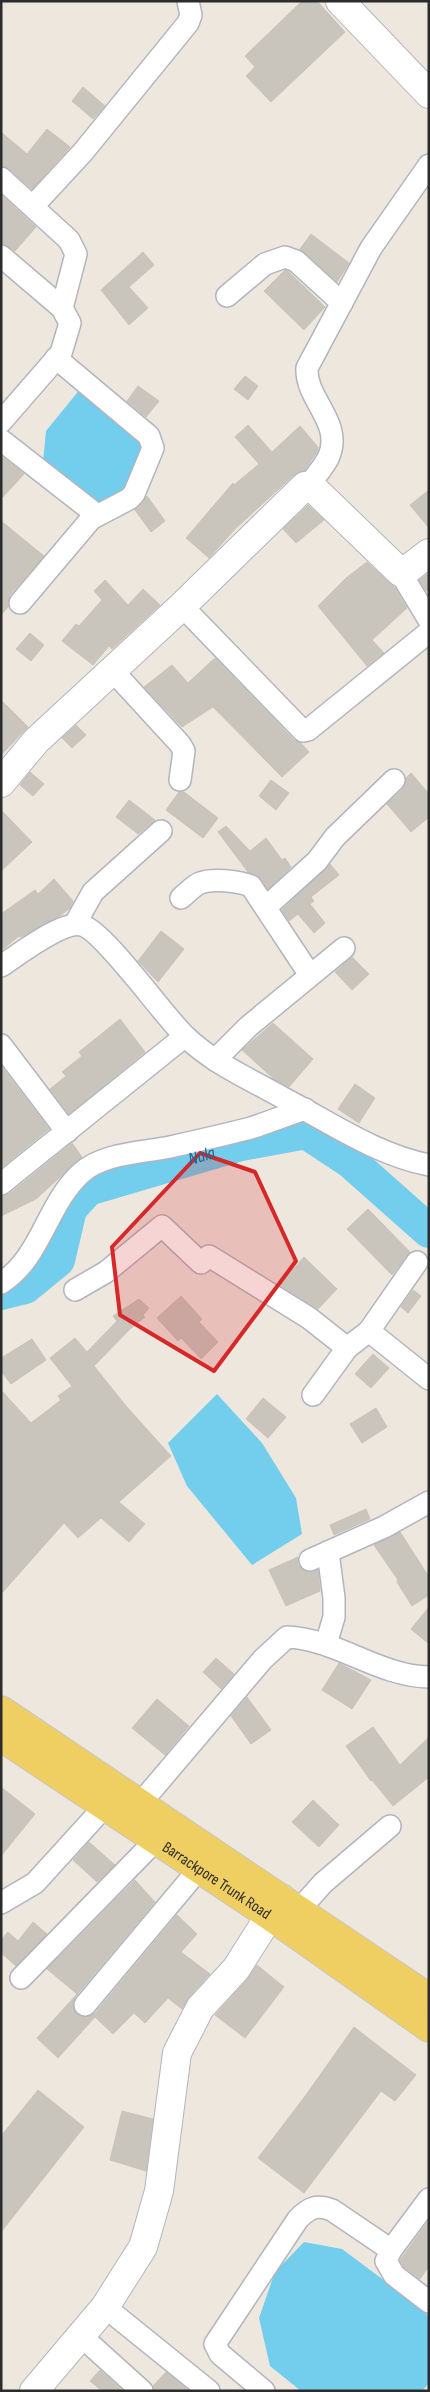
<svg xmlns="http://www.w3.org/2000/svg" width="430" height="2392" font-family="'Sofia Sans Condensed',sans-serif">
<style>
.water{fill:#73cded}
.lines{fill:none;stroke-linecap:round;stroke-linejoin:round}
.river{stroke:#73cded;stroke-width:34}
.building{fill:#c9c5bd;stroke:#c9c3b8}
.minor-casing{stroke:#b2b5bf;stroke-width:24}
.tertiary-casing{stroke:#b2b5bf;stroke-width:30}
.primary-casing{stroke:#c8c8c8;stroke-width:30}
.minor{stroke:#fff;stroke-width:21}
.tertiary{stroke:#fff;stroke-width:28}
.primary{stroke:#efce62;stroke-width:28}
.marked{fill:#d62828;fill-opacity:0.2;stroke:#d62828;stroke-width:4;stroke-linejoin:round}
.labels{text-anchor:middle;dominant-baseline:central;stroke-width:4.5;stroke-linejoin:round;paint-order:stroke}
.street-label{font-size:16px;fill:#2c2c2c;stroke:#fff}
.water-label{font-size:18px;font-style:italic;fill:#0f6c9c;stroke:#fff}
</style>
<rect width="100%" height="100%" fill="#ede7de"/>
<g class="water">
<path d="M81 388 146 447 133 488 98 505 43 462 46 431Z"/>
<path d="M217 1394 262 1443 296 1498 302 1534 252 1565 187 1486 168 1443Z"/>
<path d="M304 2242 342 2249 425 2311 429 2318V2383L422 2391H301L270 2366 259 2318 275 2272Z"/>
</g>
<g class="lines">
<path class="river" id="s1" d="M1 1293 25 1287 58 1260 70 1209 88 1189 241 1144 306 1132 350 1161 429 1231"/>
</g>
<g class="building">
<path d="M302 1H317L345 32 271 102 246 76 255 67 245 56Z"/>
<path d="M83 87 105 106 93 119 72 101Z"/>
<path d="M47 129 70 147 32 189 9 169 1 166V132L27 154Z"/>
<path d="M1 195 36 227 15 251 1 243Z"/>
<path d="M311 234 349 263 337 282 300 249Z"/>
<path d="M143 252 154 265 129 287 148 308 129 325 101 290Z"/>
<path d="M285 270 289 272 325 307 304 330 264 291Z"/>
<path d="M245 376 258 386 248 400 234 389Z"/>
<path d="M138 386 159 401 146 417 127 401Z"/>
<path d="M248 425 272 452 300 426 318 447 317 452 304 471 294 475 235 529 209 558 186 538 233 483 234 485 259 464 235 437Z"/>
<path d="M1 456 24 474 1 499Z"/>
<path d="M429 490V528L410 505Z"/>
<path d="M147 496 165 521 151 532 135 510Z"/>
<path d="M308 505 324 520 296 543 283 529Z"/>
<path d="M1 521 44 556 10 595 8 607 1 615Z"/>
<path d="M367 562 395 588 407 608 372 640 384 653 367 666 318 606 346 578Z"/>
<path d="M429 573V589L426 591 419 580Z"/>
<path d="M105 580 128 605 143 589 160 605 112 649 109 646 93 665 62 641 76 624 79 626 102 600 94 591Z"/>
<path d="M30 633 44 645 31 661 16 649Z"/>
<path d="M215 658 294 740 301 743 309 752 282 777 213 707 182 727 144 687 172 665 188 683Z"/>
<path d="M1 700 28 727 1 755Z"/>
<path d="M76 725 86 735 72 748 62 738Z"/>
<path d="M30 772 44 784 33 796 20 785Z"/>
<path d="M411 773 429 794V817L411 832 387 804 403 789 406 778Z"/>
<path d="M271 780 289 793 276 810 259 796Z"/>
<path d="M179 792H184L218 818 203 838 166 810Z"/>
<path d="M129 800 155 820 138 834 116 817Z"/>
<path d="M1 810 32 842 1 871Z"/>
<path d="M226 826 250 851 266 838 282 860 285 858 291 867 268 889 261 879 248 872 218 832Z"/>
<path d="M330 864 339 875 311 897 314 901 310 904 325 923 314 933 298 914 289 921 282 910Z"/>
<path d="M54 879 73 901 70 908 60 916 21 937 19 936 1 951V914L35 890 38 894Z"/>
<path d="M161 931 184 949 158 982 138 961Z"/>
<path d="M352 957 369 974 352 990 335 972Z"/>
<path d="M120 1019 145 1052 69 1114 50 1089 66 1076 62 1072 82 1056 79 1052Z"/>
<path d="M273 1023 313 1059 289 1087 274 1079 242 1050Z"/>
<path d="M1 1066 49 1129 1 1168Z"/>
<path d="M355 1084 375 1098 359 1123 338 1109Z"/>
<path d="M72 1143 82 1157 36 1199 1 1216V1196L9 1194Z"/>
<path d="M368 1209 410 1252 392 1275 347 1229Z"/>
<path d="M304 1257 337 1289 318 1309 279 1285Z"/>
<path d="M413 1290 421 1296 408 1313 401 1307Z"/>
<path d="M181 1296 202 1319 199 1322 218 1342 201 1359 181 1338 178 1341 157 1318Z"/>
<path d="M139 1299 149 1308 143 1315 145 1317 130 1329 94 1366 126 1406 171 1456 119 1502 145 1524 129 1542 101 1518 78 1538 64 1523 1 1594V1390L31 1423 61 1400 58 1396 72 1386 50 1358 75 1338 87 1352 117 1321 113 1316Z"/>
<path d="M32 1339 46 1360 11 1384 1 1371V1358Z"/>
<path d="M373 1354 389 1368 371 1388 355 1374Z"/>
<path d="M263 1398 286 1417 268 1438 246 1419Z"/>
<path d="M376 1408 387 1427 362 1443 350 1424Z"/>
<path d="M366 1509 370 1519 334 1535 330 1525Z"/>
<path d="M400 1532 429 1577V1595L412 1606 397 1582 398 1580 374 1545Z"/>
<path d="M298 1557V1565L303 1570 309 1572 318 1570 320 1591 286 1606 269 1570Z"/>
<path d="M429 1607V1644L411 1629Z"/>
<path d="M216 1658 234 1674 221 1689 203 1672Z"/>
<path d="M339 1663 371 1680 352 1709 322 1690Z"/>
<path d="M247 1697 271 1730 251 1744 231 1716Z"/>
<path d="M157 1699 189 1726 165 1755 132 1728Z"/>
<path d="M373 1727 400 1765 429 1737V1777L393 1806 372 1780 371 1781 346 1746Z"/>
<path d="M1 1787 35 1814 1 1856Z"/>
<path d="M313 1800 339 1825 319 1847 292 1822Z"/>
<path d="M89 1842 115 1865 97 1882 73 1860Z"/>
<path d="M135 1880 155 1902 75 1997 73 2003 77 2014 83 2017 95 2013 177 1915 197 1934 181 1952 210 1974 189 1997 182 2009 168 1998 145 2023 134 2013 113 2034 95 2017 58 2058 37 2038 77 1994 47 1969Z"/>
<path d="M33 1922 47 1934 16 1966 1 1953V1940L8 1932 18 1941Z"/>
<path d="M257 1965 284 1987 245 2038 215 2015 247 1980Z"/>
<path d="M354 2027 416 2075 395 2101 381 2091 304 2193 258 2158 306 2095Z"/>
<path d="M38 2090 84 2127 1 2232V2136Z"/>
<path d="M122 2111 153 2119 146 2171 110 2160Z"/>
<path d="M429 2220V2266L420 2279 404 2267 400 2260Z"/>
<path d="M100 2370 123 2391H102L90 2381Z"/>
<path d="M166 2372 189 2391H154L153 2386Z"/>
</g>
<g class="lines">
<defs>
<g id="minor">
<path d="M1 178 69 240 76 254 62 308"/>
<path d="M33 206 83 152 188 23 191 15 188 1"/>
<path d="M1 256 62 308 70 323 61 353 1 422"/>
<path d="M227 296 265 264 285 257 296 261 342 303"/>
<path d="M1 440 97 515"/>
<path d="M309 485C315 476 325 466 329 456 343 422 305 399 307 368L371 248 429 165"/>
<path d="M400 572 429 620"/>
<path d="M20 603 91 519 129 499 134 494 153 448 149 436 56 358"/>
<path d="M182 606 303 731 308 730 429 632"/>
<path d="M112 670 180 744 184 751 180 780"/>
<path d="M181 898C187 893 193 886 200 883 212 878 239 881 251 886L310 975"/>
<path d="M266 907 317 861 335 837 394 780"/>
<path d="M75 924 93 892 161 831"/>
<path d="M1 966C18 955 62 921 81 925 103 929 164 1017 186 1037 214 1064 252 1080 285 1099 331 1123 377 1155 429 1165"/>
<path d="M1 1045 67 1132"/>
<path d="M215 1060 249 1026 344 948"/>
<path d="M1 1184 184 1037"/>
<path d="M1 1283C41 1258 46 1206 80 1174 102 1153 141 1153 170 1147 197 1141 224 1135 251 1128 269 1122 287 1115 305 1109"/>
<path d="M75 1290 106 1272 162 1226 201 1263 209 1256 309 1318 347 1348"/>
<path d="M369 1331 417 1262"/>
<path d="M313 1395 347 1348 369 1331 429 1379"/>
<path d="M310 1560 384 1527 429 1502"/>
<path d="M326 1644 334 1617V1598L328 1552"/>
<path d="M139 1805 263 1659 287 1637C337 1639 378 1676 429 1677"/>
<path d="M1 1903 35 1883 105 1806"/>
<path d="M299 1910 323 1883 390 1826"/>
<path d="M21 1978 156 1840"/>
<path d="M85 2005 199 1869"/>
<path d="M429 2199 391 2250 386 2261 394 2275 429 2302"/>
<path d="M105 2307 209 2391"/>
<path d="M81 2336 142 2391"/>
<path d="M264 2391 220 2354 215 2344 298 2219C309 2208 316 2204 332 2210L391 2250"/>
</g>
<g id="tertiary">
<path d="M340 1 429 94"/>
<path d="M1 783 36 741 182 606 305 486 312 487 400 572 408 569 429 553"/>
<path d="M34 2391 105 2307 143 2247 159 2191 177 2053 200 2008 236 1969 281 1898"/>
</g>
<g id="primary">
<path d="M1 1710 429 1998"/>
<path id="s2" d="M1 1737 270 1916 429 2028"/>
</g>
</defs>
<use href="#minor" class="minor-casing"/>
<use href="#tertiary" class="tertiary-casing"/>
<use href="#primary" class="primary-casing"/>
<use href="#minor" class="minor"/>
<use href="#tertiary" class="tertiary"/>
<use href="#primary" class="primary"/>
</g>
<path class="marked" d="M200 1153 255 1172 296 1261 214 1371 120 1315 112 1247Z"/>
<g class="labels">
<g class="street-label">
<text stroke="none"><textPath href="#s2" startOffset="259">Barrackpore Trunk Road</textPath></text>
</g>
<g class="water-label">
<text stroke="none"><textPath href="#s1" startOffset="265">Nala</textPath></text>
</g>
</g>
<rect width="430" height="2392" fill="none" stroke="#2c2c2c" stroke-width="5"/>
</svg>
